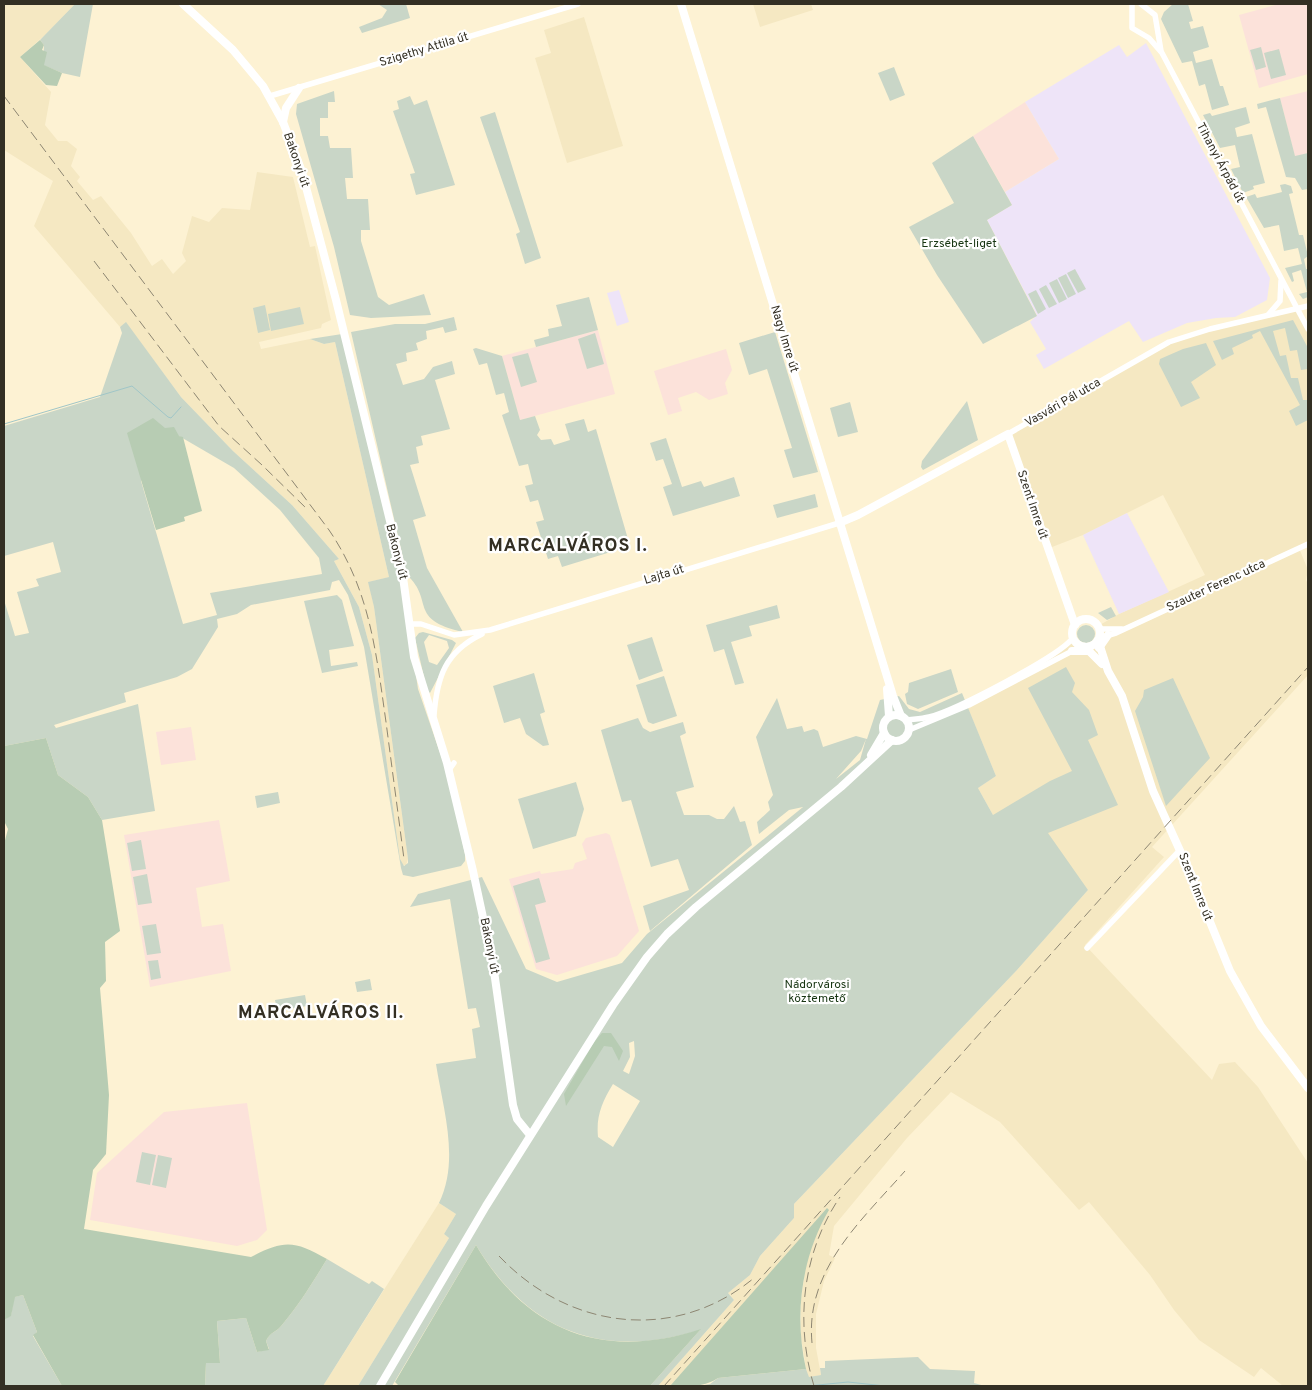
<svg xmlns="http://www.w3.org/2000/svg" width="1312" height="1390" font-family="Overpass,sans-serif">
<style>
.built{fill:#f5e8c2}
.education{fill:#fce2da}
.medical{fill:#eee4f8}
.green{fill:#c9d6c7;fill-rule:evenodd}
.forest{fill:#b7ccb3}
.lines{fill:none;stroke-linecap:round;stroke-linejoin:round}
.stream{stroke:#a0c6c8;stroke-width:1}
.tertiary{stroke:#fff;stroke-width:5.5}
.primary{stroke:#fff;stroke-width:8}
.rail{stroke:#8d8672;stroke-width:1;stroke-dasharray:10 5;stroke-linecap:butt}
.labels{text-anchor:middle;dominant-baseline:central;stroke-width:4.5;stroke-linejoin:round;paint-order:stroke}
.street-label{font-size:12px;fill:#332f23;stroke:#fff}
.park-label{font-size:12px;fill:#183613;stroke:#fff}
.district-label{font-size:18px;font-weight:bold;letter-spacing:1px;fill:#332f23;stroke:#fff}
</style>
<rect width="100%" height="100%" fill="#fdf2d3"/>
<g class="built">
<path d="M4 4H75L45 35 20 57 51 92 45 125 58 141H67L77 149 71 166 80 177 77 181 93 200 101 196 131 233 152 266 162 259 173 274 186 261 182 253 192 216 209 222 222 208 250 210 257 172 293 177 310 247 315 246 331 320 322 324 321 328 259 342 261 349 310 339 324 344 335 342 389 577 369 582 374 607 408 859 406 865H402L400 859 372 655 359 607 334 561 339 559 292 505 233 451 181 397 126 323 120 327 34 226 53 181 4 150Z"/>
<path d="M753 4H811L813 10 760 27Z"/>
<path d="M584 17 623 146 567 163 535 58 551 53 544 30Z"/>
<path d="M1297 309 1308 329V544L1299 548 1308 570 1306 580 1308 584V675L1152 847 1164 857 1085 945 1212 1080 1219 1064 1235 1062 1258 1087 1308 1163V1386H1283L1261 1368 1254 1377 1199 1340 1174 1310 1150 1275 1089 1202 1079 1210 1000 1122 951 1092 907 1138 834 1226 829 1255 835 1258 824 1281 816 1314V1348L821 1375 809 1378 806 1369 801 1337V1301L805 1269 810 1251 820 1225 829 1210 670 1386H658L734 1300 728 1293 750 1275 760 1256 794 1218V1204L1017 970 1088 890 993 815 978 788 996 776 965 701 1024 671 1073 638 1080 646H1092L1099 638 1098 626 1119 614 1205 575 1163 495 1083 535 1047 549 1008 434 1169 342Z"/>
<path d="M439 1203 456 1214 444 1234 449 1238 358 1386H323Z"/>
</g>
<g class="education">
<path d="M1279 4H1308V74L1259 88 1239 15Z"/>
<path d="M1308 91V153L1295 157 1280 98Z"/>
<path d="M1025 102 1059 159 1005 192 973 136Z"/>
<path d="M598 330 615 394 520 420 502 356Z"/>
<path d="M726 349 732 370 725 383 728 394 709 400 696 392 678 398 682 411 668 415 654 371Z"/>
<path d="M191 727 196 760 161 765 156 732Z"/>
<path d="M219 820 230 881 196 888 202 927 223 924 231 971 150 987 124 835Z"/>
<path d="M606 833 610 835 639 931 617 956 557 975 536 969 509 879 540 871 541 874 573 869 575 863 587 859 582 844 586 838Z"/>
<path d="M247 1103 267 1230 257 1240 237 1246 90 1220 97 1173 164 1112Z"/>
</g>
<g class="medical">
<path d="M1146 43 1270 278 1267 300 1235 317 1216 318 1187 323 1143 342 1129 321 1044 369 1036 355 1046 349 1030 322 1037 315 987 220 1012 205 1005 192 1059 159 1025 102 1119 45 1127 57Z"/>
<path d="M619 290 629 322 617 326 607 293Z"/>
<path d="M1127 513 1169 592 1119 614 1083 535Z"/>
</g>
<g class="green">
<path d="M75 4H93L80 77 62 73 43 65 44 45 40 40Z"/>
<path d="M378 4H406L410 18 362 33 359 27 382 18 387 10Z"/>
<path d="M1173 4H1188L1193 21 1189 22 1191 29 1203 26 1209 47 1193 52 1196 63 1212 59 1220 86H1223L1229 105 1212 110 1205 84 1199 86 1192 61 1182 63 1161 19 1164 12Z"/>
<path d="M1261 47 1266 67 1256 70 1250 50Z"/>
<path d="M1279 49 1286 75 1271 79 1264 53Z"/>
<path d="M894 67 905 95 890 101 878 73Z"/>
<path d="M334 91 335 102H328V118H320V136H328L330 148H351L353 178H345L347 199H368L370 230H361V241L378 297 389 305 424 294 431 315 371 318 350 315 334 247 296 114 297 104Z"/>
<path d="M410 96 414 105 427 100 455 185 416 195 410 174 415 173 393 111 399 109 397 101Z"/>
<path d="M1280 98 1295 156 1308 153V189L1302 190 1295 178 1286 177 1266 107 1258 109 1257 104Z"/>
<path d="M1246 107 1250 123 1235 128 1237 137 1252 134 1265 183 1253 186 1254 189 1243 193 1231 169 1240 167 1235 145 1220 148 1203 115 1210 113 1212 116Z"/>
<path d="M495 112 541 258 525 264 516 234 520 232 480 117Z"/>
<path d="M973 136 1012 205 987 220 1037 316 983 344 937 275 909 227 954 203 932 163Z"/>
<path d="M1285 184 1291 186 1293 193 1289 194 1299 235H1303L1308 256 1304 259 1306 269H1308V297L1303 299 1299 294 1307 292 1301 270 1292 273 1294 281 1292 282 1285 268 1302 264 1298 248 1284 251 1279 225 1264 228 1246 197 1255 194 1257 198 1282 192 1280 185Z"/>
<path d="M1075 269 1086 289 1078 293 1067 273Z"/>
<path d="M1066 274 1076 294 1068 298 1058 278Z"/>
<path d="M1057 279 1067 299 1059 303 1049 283Z"/>
<path d="M1046 285 1057 304 1049 308 1039 289Z"/>
<path d="M1036 290 1046 309 1038 314 1028 294Z"/>
<path d="M589 297 598 330 536 347 534 340 549 336 548 329 562 326 556 305Z"/>
<path d="M265 305 270 330 258 333 253 308Z"/>
<path d="M300 307 304 324 271 331 268 314Z"/>
<path d="M454 317 457 330 445 333 443 327 426 331 427 339 416 343 418 350 406 353 407 361 396 364 403 385 424 379 433 367 452 361 455 374 435 380 450 429 421 436 423 445 416 447 419 463 410 465 426 516 413 520 427 568 463 632C407 619 435 601 407 575L351 332 395 324H425Z"/>
<path d="M1293 320 1308 348V369L1301 370 1297 350 1290 351 1285 328 1273 331 1280 356 1286 355 1291 378H1298L1303 400H1308V420L1296 426 1289 411 1300 405 1260 331 1252 335 1253 338 1232 348 1234 354 1222 360 1213 341Z"/>
<path d="M126 322 181 397 233 451 292 505 339 559 334 561 359 607 372 655 400 859 404 866 408 863V859L374 607 368 582 389 577 335 342 324 344 310 339 342 334 402 580 418 689 448 776 465 854V861L461 866 413 877 403 875 401 868 364 647 348 595 339 580 332 582 330 590 251 605 237 614 217 619 218 627 192 669 177 677 124 693 126 702 54 725 56 728 138 704 155 811 102 820 88 797 58 775 46 738 4 746V600L15 636 29 633 17 592 39 586 36 579 61 572 53 542 4 556V426L100 397 122 333 120 327ZM179 436 234 468 280 510 319 558 322 574 210 593 217 615 183 624 141 481Z"/>
<path d="M775 332 818 472 793 478 784 450 792 448 767 369 749 375 739 343Z"/>
<path d="M595 333 604 364 587 369 578 339Z"/>
<path d="M1206 343 1216 365 1191 382 1200 398 1181 407 1159 364 1160 359 1183 349Z"/>
<path d="M476 348 502 356 520 420 535 416 540 430 537 435 541 440 551 439 554 445 570 440 565 424 584 419 588 432 596 429 630 546 562 567 558 556 548 559 536 522 544 520 538 500 530 502 525 486 533 484 528 464 519 466 502 415 509 412 504 393 496 395 487 363 479 365 473 349Z"/>
<path d="M528 353 537 382 521 387 512 357Z"/>
<path d="M967 401 978 440 923 470 921 467 922 461Z"/>
<path d="M850 402 858 432 838 437 830 408Z"/>
<path d="M666 438 682 487 701 481 704 487 734 477 740 496 673 516 663 487 672 484 663 459 656 461 650 443Z"/>
<path d="M815 494 818 507 777 518 773 505Z"/>
<path d="M337 595 342 600 354 646 329 650 331 666 357 662 358 666 322 673 304 601Z"/>
<path d="M777 605 780 618 749 626 752 636 731 642 744 683 735 685 724 649 714 652 706 625Z"/>
<path d="M1111 607 1116 616 1107 620 1098 613Z"/>
<circle cx="1086" cy="634" r="9"/>
<path d="M423 632 452 640 456 643 430 693 427 690 415 638 419 633ZM429 635 447 641 449 648 437 665 429 662 424 642Z"/>
<path d="M652 637 663 671 639 680 627 645Z"/>
<path d="M1066 667 1075 683 1072 692 1089 710 1098 735 1088 740 1118 805 1048 833 1088 890 1017 970 794 1204V1218L760 1256 750 1275 728 1293 734 1300 658 1386H650L700 1330C603 1360 528 1332 476 1245L392 1386H358L449 1238 444 1234 456 1214 439 1203C460 1160 443 1109 436 1064L476 1058 472 1029 480 1027 476 1008 468 1009 450 899 410 907 418 894 482 877 526 969 557 982 622 963 647 934 803 807 789 810 759 834 757 822 770 810 768 802 773 795 756 737 777 698 787 729 802 726 804 732 814 729 818 731 823 747 856 736 867 739 880 700 899 696 909 709 920 712 962 693 996 776 978 788 993 815 1050 781 1072 771 1028 688ZM866 739 860 760 836 779 861 751ZM634 1041 635 1056 629 1074 623 1071 630 1057 629 1043ZM613 1084 640 1101 613 1147 598 1137C596 1116 602 1102 613 1084Z"/>
<path d="M951 669 958 692 918 709 907 704 905 694 908 692 909 683Z"/>
<path d="M534 673 545 712 540 714 549 745 543 746 526 734 520 718 504 723 493 686Z"/>
<path d="M664 676 677 716 653 724 648 722 636 685Z"/>
<path d="M1173 678 1210 758 1166 806 1135 711 1143 697 1144 690Z"/>
<path d="M638 718 643 728 650 732 683 722 686 733 680 736 694 787 676 792 684 815H709L717 819H724L734 806 740 822 745 821 752 845 650 931 643 906 689 890 678 859 651 867 631 800 622 802 601 730Z"/>
<path d="M576 782 584 809 576 836 533 849 518 799Z"/>
<path d="M278 792 280 803 257 808 255 796Z"/>
<path d="M141 840 146 869 132 871 127 843Z"/>
<path d="M147 874 152 903 138 905 133 877Z"/>
<path d="M539 878 546 902 535 905 550 959 536 963 513 886Z"/>
<path d="M156 924 161 953 147 955 142 926Z"/>
<path d="M158 960 161 978 151 980 148 961Z"/>
<path d="M370 979 372 990 357 992 355 982Z"/>
<path d="M305 995 307 1006 277 1011 275 1000Z"/>
<path d="M142 1152 156 1155 150 1185 136 1182Z"/>
<path d="M158 1155 172 1158 166 1188 152 1185Z"/>
<path d="M327 1259 369 1284 372 1281 384 1289 323 1386H205L206 1363H220L217 1321 246 1318 257 1352 269 1349 266 1341C270 1332 277 1332 282 1325 299 1305 313 1282 327 1259Z"/>
<path d="M23 1295 37 1332 33 1336 62 1386H4V1320L11 1315 14 1297Z"/>
<path d="M918 1357 930 1369 975 1371 974 1383 985 1386H699L710 1384 718 1378 806 1369 809 1377 821 1375 820 1368H825V1361Z"/>
</g>
<g class="forest">
<path d="M40 40 44 45 42 50 47 52 44 65 62 73 57 86 46 85 20 57Z"/>
<path d="M153 418 165 428 174 427 179 436 183 437 202 511 184 517 185 521 156 530 127 433Z"/>
<path d="M46 738 58 775 88 797 102 820 120 931 105 942 106 981 100 988 109 1095 106 1154 93 1170 84 1229 251 1257C285 1239 295 1241 327 1259 313 1282 299 1305 282 1325 277 1332 270 1332 266 1341L269 1350 257 1352 246 1318 217 1321 220 1363H206L205 1386H62L33 1335 37 1332 23 1295 15 1297 11 1316 4 1320V844L8 829 4 821V746Z"/>
<path d="M602 1033H611L623 1051 619 1061 612 1047 604 1046 566 1106 564 1094 594 1042Z"/>
<path d="M827 1208 829 1210C801 1258 794 1315 806 1369L718 1378C703 1388 687 1386 670 1386Z"/>
<path d="M476 1245C527 1332 604 1361 701 1329L650 1386H399L395 1382Z"/>
</g>
<g class="lines">
<g class="stream">
<path d="M4 424 132 386 168 417 171 418 181 407"/>
<path d="M4 1383 6 1386"/>
<path d="M808 1386 848 1382 885 1386"/>
</g>
<g class="tertiary">
<path d="M1132 4V28L1149 38 1162 53 1308 329"/>
<path d="M1141 4 1155 15 1161 51"/>
<path d="M270 96 578 4"/>
<path d="M1268 315 1280 301 1281 281"/>
<path d="M1008 434 1169 342 1210 329 1308 306"/>
<path d="M409 624H421L454 635 490 630 839 523"/>
<path d="M1099 629H1122"/>
<path d="M1099 638 1116 633 1308 544"/>
<path d="M434 715C437 677 445 652 482 634"/>
<path d="M906 720C913 719 921 719 929 717 954 711 1058 657 1073 638"/>
<path d="M909 730 969 705 1076 649"/>
<path d="M449 770 454 763"/>
<path d="M1087 948 1180 850"/>
</g>
<g class="primary">
<path d="M183 4 233 50 263 86 283 122 302 172 336 300 402 570 414 657 447 763 473 871 493 964 513 1105 517 1119 530 1135"/>
<path d="M681 4 893 696 901 716"/>
<path d="M283 122 286 108 299 88"/>
<path d="M839 523 858 515 1008 434 1075 625"/>
<circle cx="1086" cy="633" r="14"/>
<path d="M1098 640 1108 671 1122 696 1153 791 1191 875 1230 971 1261 1026 1308 1088"/>
<path d="M1085 647 1102 664"/>
<path d="M1099 648 1108 635"/>
<path d="M1072 651H1088"/>
<path d="M887 689 889 716"/>
<circle cx="896" cy="728" r="13"/>
<path d="M871 755 884 733"/>
<path d="M380 1386 486 1206 613 1005 647 957 667 934 696 907 841 787 892 740"/>
</g>
<g class="rail">
<path d="M4 96 329 530C370 590 376 652 386 722 392 768 398 813 404 859"/>
<path d="M94 261 219 426 262 465 308 510"/>
<path d="M499 1256C568 1329 674 1344 754 1278"/>
<path d="M812 1343C805 1270 861 1221 905 1171"/>
<path d="M664 1386 1308 667"/>
<path d="M814 1386C795 1323 802 1253 840 1197"/>
</g>
</g>
<g class="labels">
<g class="street-label">
<text transform="translate(424 50) rotate(-17)">Szigethy Attila út</text>
<text transform="translate(296 160) rotate(71)">Bakonyi út</text>
<text transform="translate(1220 163) rotate(62)">Tihanyi Árpád út</text>
<text transform="translate(784 339) rotate(73)">Nagy Imre út</text>
<text transform="translate(1063 403) rotate(-30)">Vasvári Pál utca</text>
<text transform="translate(1032 505) rotate(71)">Szent Imre út</text>
<text transform="translate(396 552) rotate(76)">Bakonyi út</text>
<text transform="translate(664 575) rotate(-17)">Lajta út</text>
<text transform="translate(1216 586) rotate(-25)">Szauter Ferenc utca</text>
<text transform="translate(1195 887) rotate(68)">Szent Imre út</text>
<text transform="translate(489 946) rotate(79)">Bakonyi út</text>
</g>
<g class="park-label">
<text x="959" y="244">Erzsébet-liget</text>
<text x="817" y="985">Nádorvárosi<tspan x="817" dy="14">köztemető</tspan></text>
</g>
<g class="district-label">
<text x="568" y="546">MARCALVÁROS I.</text>
<text x="321" y="1013">MARCALVÁROS II.</text>
</g>
</g>
<rect width="1312" height="1390" fill="none" stroke="#332f23" stroke-width="10"/>
</svg>
